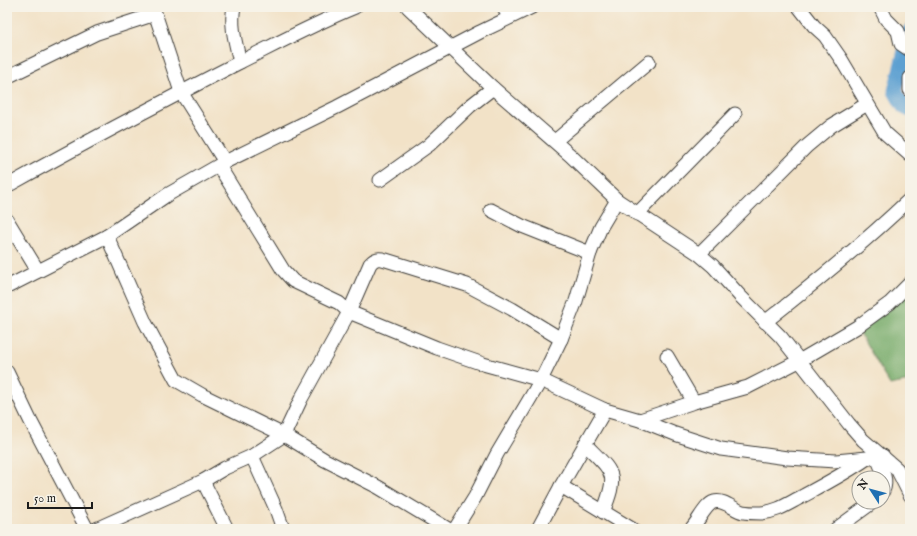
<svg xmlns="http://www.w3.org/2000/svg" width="917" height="536" font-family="'IM FELL English',serif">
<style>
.forest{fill:#73a966;stroke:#486241}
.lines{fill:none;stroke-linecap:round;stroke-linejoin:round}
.river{stroke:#5da0d1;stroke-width:15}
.minor-casing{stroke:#3c3a36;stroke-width:15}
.minor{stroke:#fff;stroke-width:13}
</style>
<rect width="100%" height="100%" fill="#f7f3e8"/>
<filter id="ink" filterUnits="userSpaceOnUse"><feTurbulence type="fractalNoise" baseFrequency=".025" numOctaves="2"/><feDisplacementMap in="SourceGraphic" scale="8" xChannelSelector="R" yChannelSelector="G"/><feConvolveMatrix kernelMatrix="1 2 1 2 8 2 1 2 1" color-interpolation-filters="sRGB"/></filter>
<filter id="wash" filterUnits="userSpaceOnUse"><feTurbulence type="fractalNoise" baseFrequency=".012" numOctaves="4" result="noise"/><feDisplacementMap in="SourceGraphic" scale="16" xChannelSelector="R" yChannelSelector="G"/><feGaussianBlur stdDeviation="0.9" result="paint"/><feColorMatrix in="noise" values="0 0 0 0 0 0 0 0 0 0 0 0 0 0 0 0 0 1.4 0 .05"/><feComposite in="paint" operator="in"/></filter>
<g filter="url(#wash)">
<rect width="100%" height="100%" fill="#f2e2c7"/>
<path class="forest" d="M910 278V381L890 385 858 330Z"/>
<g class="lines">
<path class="river" d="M910 31 895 91 904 107 910 110"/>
</g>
</g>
<g filter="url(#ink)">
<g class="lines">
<defs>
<g id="minor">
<path d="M153 7 181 92 225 162"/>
<path d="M234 7C230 26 236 44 240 62"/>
<path d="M408 7 493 88 570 155 617 200 699 254 713 266 740 296 781 337 849 424 863 440 897 469 910 495"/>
<path d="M503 7 510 17"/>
<path d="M799 7 814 26 825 36 841 59 885 133 910 155"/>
<path d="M880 7 886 19 898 31 901 44 910 50"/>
<path d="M7 77 97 33 155 14"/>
<path d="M910 78V90"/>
<path d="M555 141 649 62"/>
<path d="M219 166 283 270 293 281 339 303 349 312 437 348 483 364 541 380 605 410 640 420 675 434 721 449 787 458 836 461 867 458H877L883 456"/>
<path d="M380 180 429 145 470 106 493 88"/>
<path d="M7 186C84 143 162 102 240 62 278 43 316 23 355 7"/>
<path d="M491 210 522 226 590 253"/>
<path d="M637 214 735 114"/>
<path d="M7 220 38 271"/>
<path d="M107 236 145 322 176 380 202 395 284 435 325 460 378 487 448 529"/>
<path d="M699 254 807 146 831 126 867 104"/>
<path d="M7 287 107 236 167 195 225 162 337 107 480 32 532 7"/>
<path d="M765 322C815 283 864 243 910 199"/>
<path d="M667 356 694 402"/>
<path d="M7 372 30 420 87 529"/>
<path d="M640 420 694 402 748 387 799 361 857 327 890 303 910 283"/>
<path d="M585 444C613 473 619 472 603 512"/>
<path d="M252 456 276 509 283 529"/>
<path d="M877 458C882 468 888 481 883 491"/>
<path d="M203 481 227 529"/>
<path d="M561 486 632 529"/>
<path d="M96 529 203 481 225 468 252 456 284 435 301 399 349 312 370 264C375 258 379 258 386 260L467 285 512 309 561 339"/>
<path d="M455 529 475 497 497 454 541 380 561 339 576 301 590 253 601 227 617 200"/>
<path d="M538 529 561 486 605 410"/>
<path d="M691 529C698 522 706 504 714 502 724 499 734 510 743 512 748 513 755 513 761 513 777 512 789 503 803 496 825 484 846 473 866 459"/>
<path d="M836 529 873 502"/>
</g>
</defs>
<use href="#minor" class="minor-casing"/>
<use href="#minor" class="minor"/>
</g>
</g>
<rect width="917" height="536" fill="none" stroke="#f7f3e8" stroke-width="24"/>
<g transform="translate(871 490) rotate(306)"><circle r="19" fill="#f7f3e8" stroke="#9f9d96"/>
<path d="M0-3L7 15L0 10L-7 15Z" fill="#1f6fb2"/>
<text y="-6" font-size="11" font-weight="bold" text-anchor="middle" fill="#1c1c1c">N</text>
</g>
<path d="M28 502v6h64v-6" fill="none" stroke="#1c1c1c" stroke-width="2"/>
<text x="34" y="502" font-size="12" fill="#1c1c1c" stroke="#f7f3e8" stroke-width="3" paint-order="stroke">50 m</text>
</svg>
